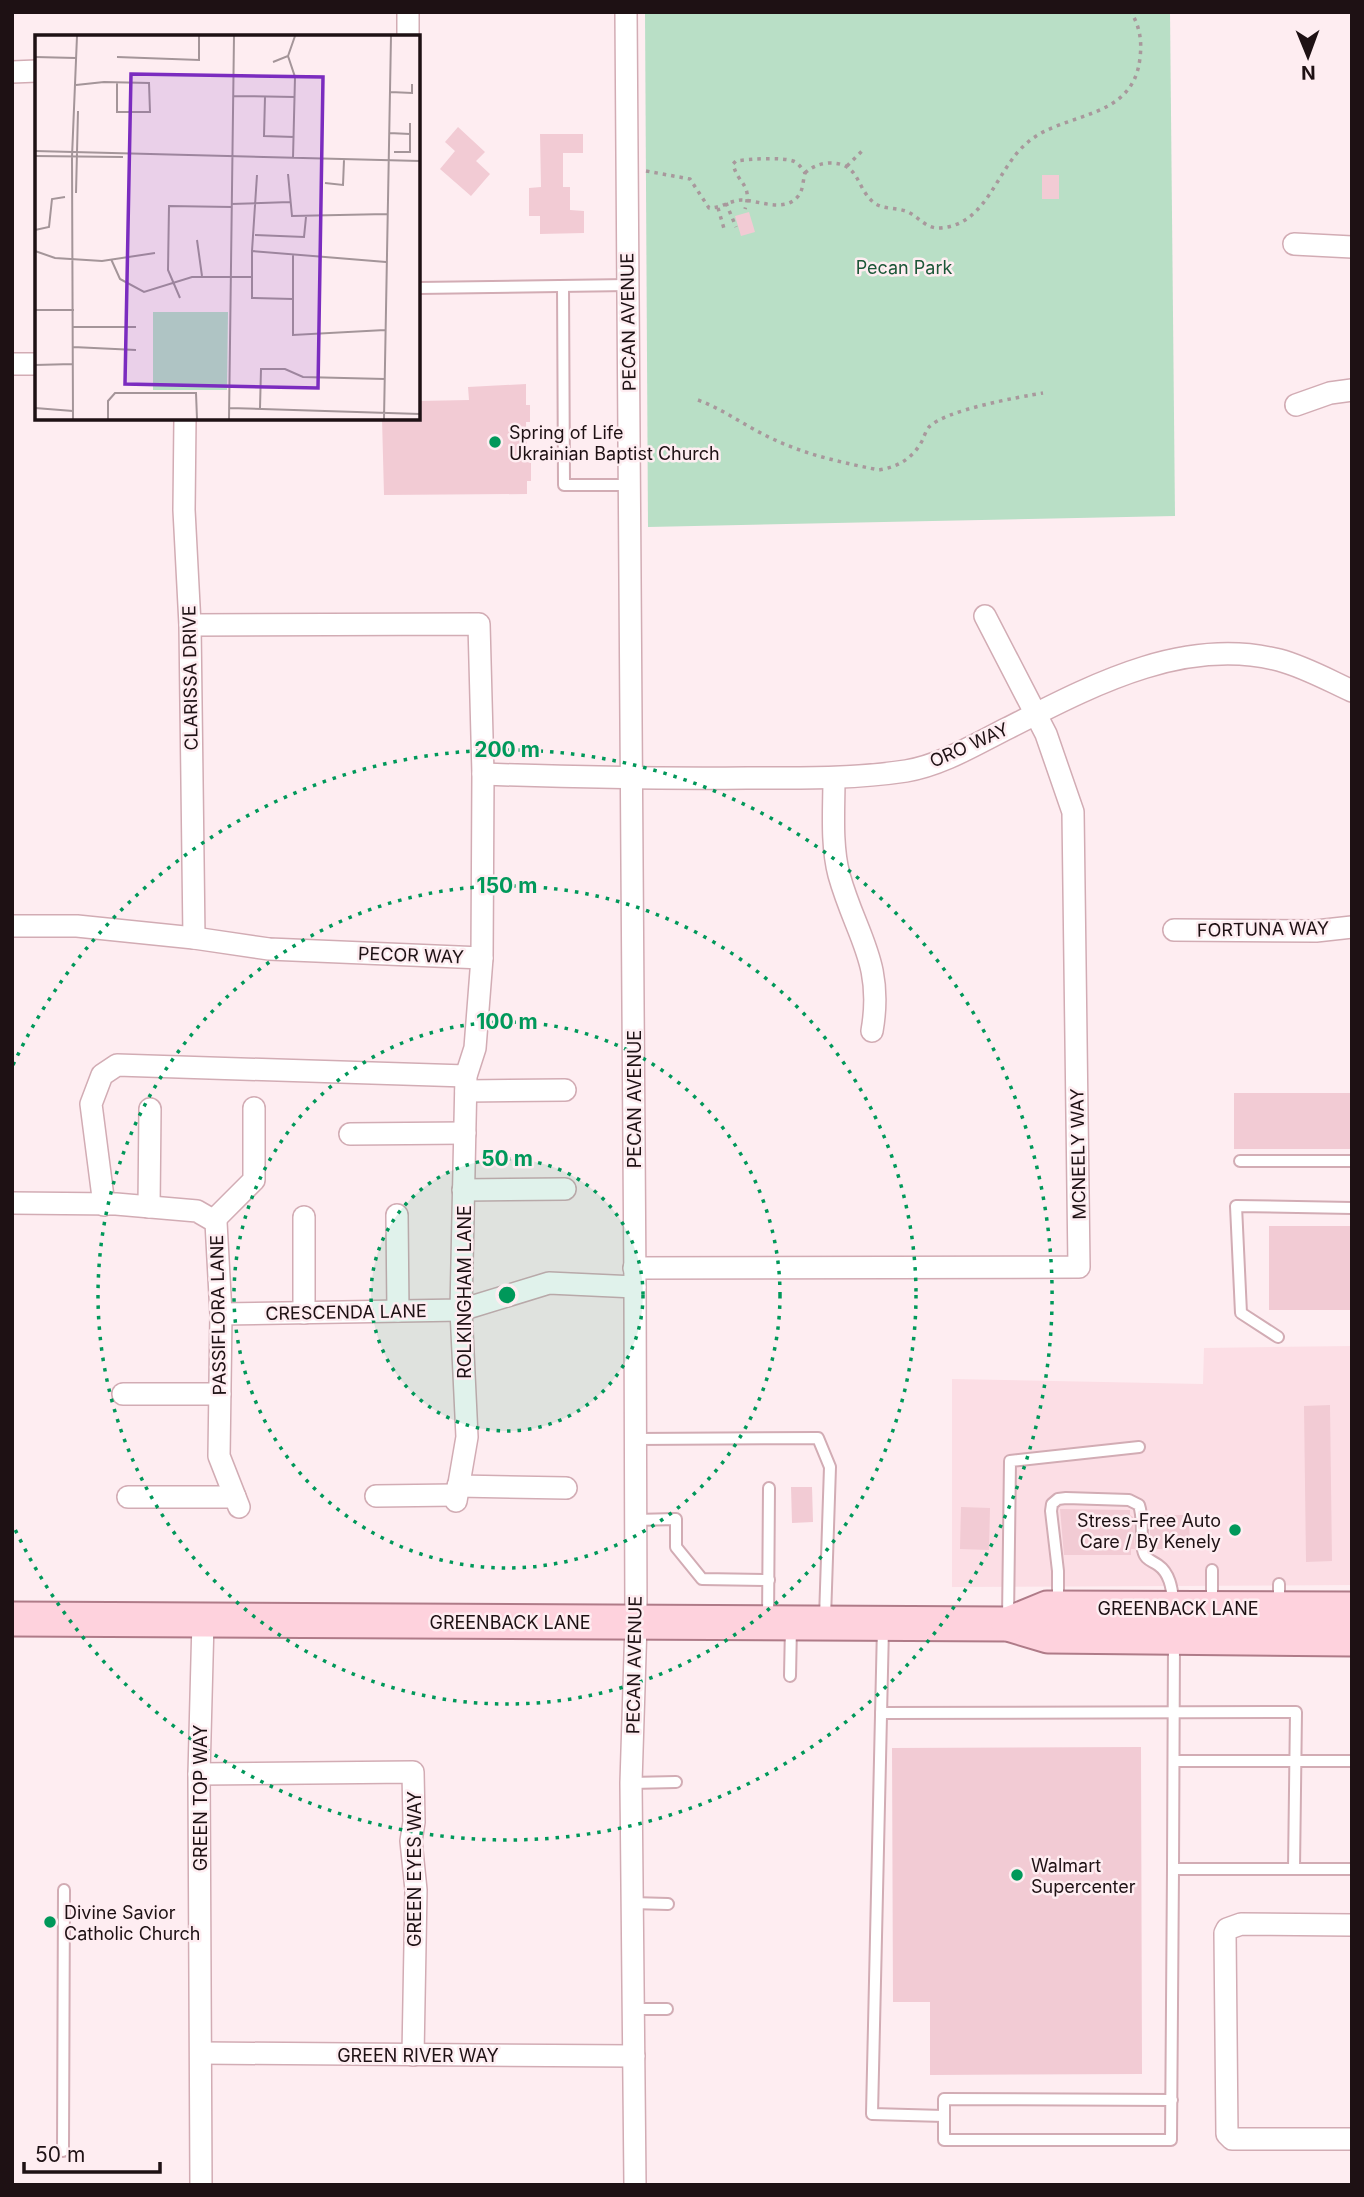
<svg xmlns="http://www.w3.org/2000/svg" width="1364" height="2197" font-family="Inter,sans-serif">
<style>
.built{fill:#fcdee5}
.green{fill:#b9dfc6}
.building{fill:#f2cbd4}
.lines{fill:none;stroke-linecap:round;stroke-linejoin:round}
.lane-casing{stroke:#d2acb4;stroke-width:14}
.street-casing{stroke:#d2acb4;stroke-width:24}
.primary-casing{stroke:#af7b88;stroke-width:37}
.path{stroke:#a8989c;stroke-width:3.5;stroke-dasharray:3.5 5;stroke-linecap:butt}
.lane{stroke:#fff;stroke-width:10}
.street{stroke:#fff;stroke-width:21}
.primary{stroke:#fed2dd;stroke-width:33}
.ring{fill:none;stroke:#00985a;stroke-width:3.5;stroke-dasharray:3.5 7}
.poi-dot{fill:#00985a;stroke:#feedf1;stroke-width:2.5}
.labels{text-anchor:middle;dominant-baseline:central;stroke-width:5;stroke-linejoin:round;paint-order:stroke}
.park-label{font-size:18px;fill:#1c5738;stroke:#feedf1}
.street-label{font-size:18px;fill:#1e1114;stroke:#feedf1}
.poi-label{font-size:18px;fill:#1e1114;stroke:#feedf1;text-anchor:start}
.inset-road{fill:none;stroke:#a49599;stroke-width:2}
.view{fill:#7b2cbf;fill-opacity:0.15;stroke:#7b2cbf;stroke-width:3.5}
.inset-edge{fill:none;stroke:#1e1114;stroke-width:3.5}
.centre{fill:#00985a;stroke:#feedf1;stroke-width:3.5}
.ring-label{font-size:21px;text-anchor:middle;font-weight:bold;fill:#00985a;stroke:#feedf1;stroke-width:5;stroke-linejoin:round;paint-order:stroke}
</style>
<rect width="100%" height="100%" fill="#feedf1"/>
<path class="built" d="M1352 1346V1585L952 1587V1379L1203 1384 1204 1348Z"/>
<path class="green" d="M645 12H1170L1175 516 648 527Z"/>
<g class="building">
<path d="M458 127 485 152 476 161 490 174 471 196 440 169 455 151 445 142Z"/>
<path d="M540 134H583V153H563V187H570V210L584 211V233L540 234V216H529V188L541 187Z"/>
<rect x="1042" y="175" width="17" height="24"/>
<path d="M749 212 755 232 741 236 735 216Z"/>
<path d="M526 384V405H530V422H526L527 462 531 463V481H527V494L384 495 382 418H418V401L469 400 468 387Z"/>
<rect x="1234" y="1093" width="118" height="56"/>
<rect x="1269" y="1226" width="83" height="84"/>
<path d="M1330 1405 1332 1561 1306 1562 1304 1406Z"/>
<path d="M791 1487H812L813 1522 792 1523Z"/>
<path d="M961 1507 990 1508 989 1550 960 1549Z"/>
<path d="M1060 1509 1130 1510V1515L1133 1517 1135 1549H1131V1555H1064Z"/>
<path d="M1149 1515H1189L1190 1549H1151Z"/>
<path d="M1141 1747 1142 2074 930 2075V2002H893L892 1748Z"/>
</g>
<g class="lines">
<defs>
<g id="lane">
<path d="M563 286 564 485H630"/>
<path d="M418 288 628 285"/>
<path d="M1240 1161H1352"/>
<path d="M1278 1337 1241 1313 1236 1206 1352 1208"/>
<path d="M635 1439 818 1438 830 1467 825 1618"/>
<path d="M635 1520 676 1519V1547L702 1579 769 1580"/>
<path d="M1058 1603V1571L1051 1511 1052 1504 1058 1499 1066 1498 1129 1500 1139 1505C1144 1520 1140 1535 1143 1550 1145 1560 1151 1560 1158 1565 1171 1574 1172 1591 1174 1605"/>
<path d="M1279 1605V1584"/>
<path d="M1212 1606V1570"/>
<path d="M1008 1618 1010 1461 1139 1447"/>
<path d="M768 1621 769 1488"/>
<path d="M883 1627 872 2114 944 2116"/>
<path d="M790 1676 791 1626"/>
<path d="M881 1713 1296 1712 1294 1869"/>
<path d="M1174 1761H1352"/>
<path d="M631 1783 676 1782"/>
<path d="M1173 1869 1174 1641"/>
<path d="M632 1903 668 1904"/>
<path d="M633 2009H667"/>
<path d="M1172 2100 944 2099V2140H1171L1173 1869H1352"/>
<path d="M63 2151 64 1890"/>
</g>
<g id="street">
<path d="M626 12 635 1287 636 1623 631 1783 635 2185"/>
<path d="M408 37V12"/>
<path d="M12 72 37 71"/>
<path d="M1294 244 1352 247"/>
<path d="M12 364H37"/>
<path d="M1296 405 1330 393 1352 390"/>
<path d="M185 418 184 510 190 625 194 938"/>
<path d="M483 774C571 777 659 779 747 778 800 778 853 779 906 771 942 765 976 744 1008 728 1091 686 1183 636 1279 660 1305 667 1328 680 1352 691"/>
<path d="M834 778C834 809 831 844 839 875 856 936 884 962 872 1031"/>
<path d="M12 926H77L194 938 269 949 482 958 483 774 479 624 190 625"/>
<path d="M1174 930 1316 931 1352 927"/>
<path d="M466 1091 565 1090"/>
<path d="M350 1134 465 1133"/>
<path d="M463 1190 565 1189"/>
<path d="M12 1203 116 1204 197 1211 216 1222 221 1314 219 1456 239 1507"/>
<path d="M104 1205 91 1104 102 1075 117 1065 466 1076"/>
<path d="M149 1207 150 1109"/>
<path d="M397 1215 398 1311"/>
<path d="M214 1220 254 1180V1108"/>
<path d="M634 1268 1079 1267 1073 812 1046 734 985 616"/>
<path d="M304 1313V1217"/>
<path d="M221 1314 461 1310 549 1283 635 1287"/>
<path d="M123 1394H220"/>
<path d="M458 1486 566 1488"/>
<path d="M376 1496 456 1495"/>
<path d="M128 1497H235"/>
<path d="M456 1501 467 1437 461 1310 466 1076 475 1048 482 958"/>
<path d="M199 1774 413 1772 414 1822 411 1841 416 1890 413 2055"/>
<path d="M1352 1925 1241 1924 1227 1929 1225 1933 1227 2134 1232 2139H1352"/>
<path d="M201 2053 634 2056"/>
<path d="M201 2185 199 1774 203 1621"/>
</g>
<g id="primary">
<path d="M12 1619 1008 1624 1048 1636 1352 1639"/>
<path d="M1008 1624 1047 1608 1352 1609"/>
</g>
</defs>
<use href="#lane" class="lane-casing"/>
<use href="#street" class="street-casing"/>
<use href="#primary" class="primary-casing"/>
<g class="path">
<path d="M847 166 862 151"/>
<path d="M646 171 690 179 709 208C721 208 729 201 741 200 758 200 786 214 799 195 803 190 803 180 805 173 802 169 799 163 793 161 781 157 749 159 736 161L733 164C738 185 753 184 745 209"/>
<path d="M805 173C812 167 818 164 828 163 860 162 855 186 873 202 882 210 897 207 908 212 919 217 926 229 940 228 988 225 996 168 1028 142 1065 111 1133 121 1140 58 1142 41 1140 27 1131 12"/>
<path d="M726 203 736 227"/>
<path d="M718 208 725 232"/>
<path d="M698 400C725 410 748 428 775 440 807 455 844 463 879 470 898 467 913 458 922 441 924 437 926 430 929 427 945 410 1019 397 1043 393"/>
</g>
<use href="#lane" class="lane"/>
<use href="#street" class="street"/>
<use href="#primary" class="primary"/>
</g>
<circle cx="507" cy="1295" r="136" fill="#00985a" fill-opacity=".12"/>
<g class="ring">
<circle cx="507" cy="1295" r="136"/>
<circle cx="507" cy="1295" r="273"/>
<circle cx="507" cy="1295" r="409"/>
<path d="M13 1065A545 545 0 1 1 13 1525"/>
</g>
<g class="poi-dot">
<circle cx="495" cy="442" r="7"/>
<circle cx="1235" cy="1530" r="7"/>
<circle cx="1017" cy="1875" r="7"/>
<circle cx="50" cy="1922" r="7"/>
</g>
<g class="labels">
<g class="park-label">
<text x="904" y="267">Pecan Park</text>
</g>
<g class="street-label">
<text transform="translate(628 322) rotate(-91)">PECAN AVENUE</text>
<text transform="translate(190 678) rotate(-91)">CLARISSA DRIVE</text>
<text transform="translate(969 745) rotate(-24)">ORO WAY</text>
<text transform="translate(1263 929) rotate(-1)">FORTUNA WAY</text>
<text transform="translate(411 955) rotate(2)">PECOR WAY</text>
<text transform="translate(634 1099) rotate(-90)">PECAN AVENUE</text>
<text transform="translate(1078 1154) rotate(-91)">MCNEELY WAY</text>
<text transform="translate(464 1292) rotate(-90)">ROLKINGHAM LANE</text>
<text transform="translate(346 1312) rotate(-1)">CRESCENDA LANE</text>
<text transform="translate(218 1315) rotate(-91)">PASSIFLORA LANE</text>
<text x="1178" y="1608">GREENBACK LANE</text>
<text x="510" y="1622">GREENBACK LANE</text>
<text transform="translate(634 1665) rotate(-89)">PECAN AVENUE</text>
<text transform="translate(200 1798) rotate(-90)">GREEN TOP WAY</text>
<text transform="translate(414 1869) rotate(-90)">GREEN EYES WAY</text>
<text x="418" y="2055">GREEN RIVER WAY</text>
</g>
<g class="poi-label">
<text x="509" y="432">Spring of Life<tspan x="509" dy="21">Ukrainian Baptist Church</tspan></text>
<text x="1221" y="1520" text-anchor="end">Stress-Free Auto<tspan x="1221" dy="21">Care / By Kenely</tspan></text>
<text x="1031" y="1865">Walmart<tspan x="1031" dy="21">Supercenter</tspan></text>
<text x="64" y="1912">Divine Savior<tspan x="64" dy="21">Catholic Church</tspan></text>
</g>
</g>
<g transform="translate(35 35)">
<rect width="385" height="385" fill="#feedf1"/>
<path d="M118 277H193L192 355H118Z" fill="#b9dfc6"/>
<path class="inset-road" d="M253 21 260 42 258 123M0 22 41 23M82 22 164 25V1M238 27 253 21 260 1M41 50 69 47 114 48 115 77H82V47M355 57 377 58V49M198 61 260 62M230 62 229 101 259 102M354 98 375 99M0 116 385 126M359 117H375V88M0 121 88 122M253 139 257 181 352 179M290 148 308 150 309 125M41 158 43 76M196 169 255 167M0 195 14 192 17 164 30 162M220 200 269 202 271 182M162 205 167 241M0 216 20 223 67 226 120 218M217 216 222 140M258 220V300L350 295M76 224 85 244 109 257 157 242H217M145 263 133 235 134 171 197 172M258 264 217 263V216L351 227M0 275H39M38 292H101M38 312 101 315M0 330 38 329M0 373 38 376M194 373 385 379M225 373 226 334H250L268 342 350 344M38 384 37 122 42 1M73 384V366L80 358H161L162 384M194 384 199 1M349 384 356 1"/>
<path class="view" d="M96 39 288 42 283 353 90 349Z"/>
<rect width="385" height="385" class="inset-edge"/>
</g>
<circle cx="507" cy="1295" r="10" class="centre"/>
<g class="ring-label">
<text x="507" y="757">200 m</text>
<text x="507" y="893">150 m</text>
<text x="507" y="1029">100 m</text>
<text x="507" y="1166">50 m</text>
</g>
<rect width="1364" height="2197" fill="none" stroke="#1e1114" stroke-width="28"/>
<g transform="translate(1308 56) rotate(179)" stroke="#feedf1" stroke-width="5" paint-order="stroke">
<path d="M0-5L12 26L0 18L-12 26Z" fill="#1e1114"/>
<text y="-10" font-size="19" font-weight="bold" text-anchor="middle" fill="#1e1114">N</text>
</g>
<path d="M24 2162v10h136v-10" fill="none" stroke="#1e1114" stroke-width="3.5"/>
<text x="35" y="2162" font-size="21" fill="#1e1114" stroke="#feedf1" stroke-width="5" paint-order="stroke">50 m</text>
</svg>
